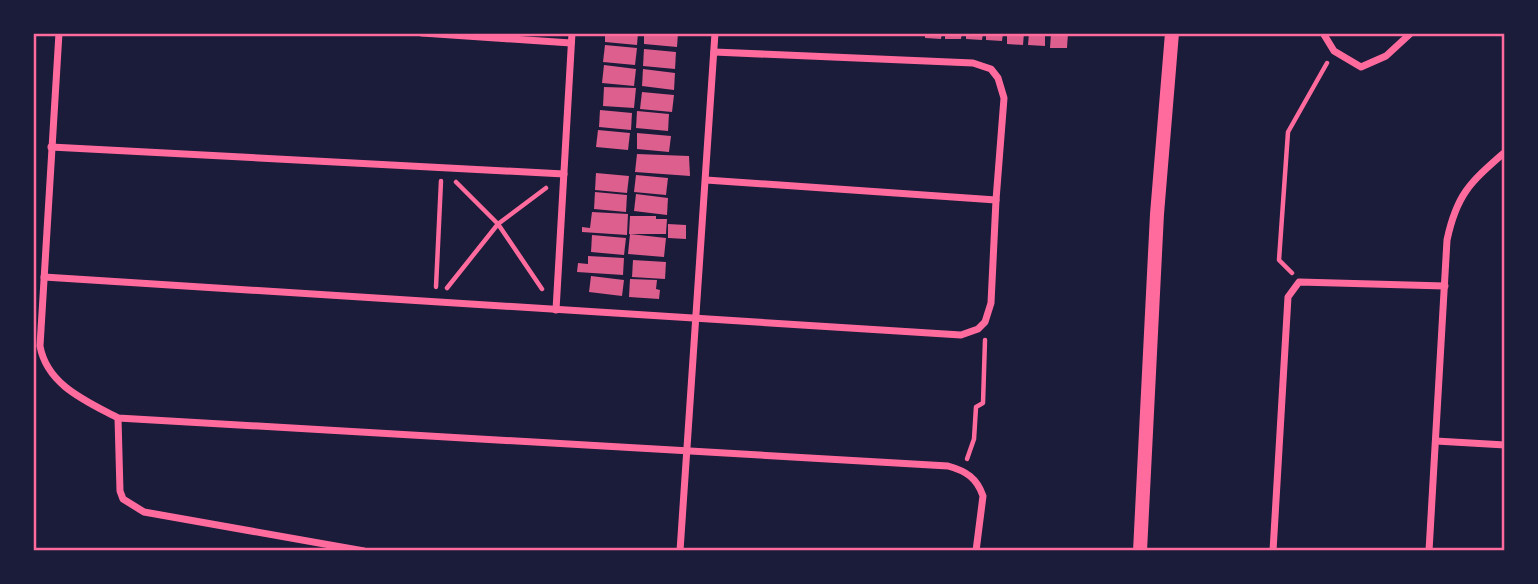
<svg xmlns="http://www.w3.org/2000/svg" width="1538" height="584" font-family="Signika,sans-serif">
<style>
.building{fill:#dd5f8e}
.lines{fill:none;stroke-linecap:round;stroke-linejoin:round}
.path{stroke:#ff6b9d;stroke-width:4.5}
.minor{stroke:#ff6b9d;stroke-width:7}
.secondary{stroke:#ff6b9d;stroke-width:14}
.neatline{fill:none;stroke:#ff6b9d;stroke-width:2.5}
</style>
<rect width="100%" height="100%" fill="#1b1b3a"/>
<g class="building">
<path d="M605 33H638L637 45 605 42Z"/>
<path d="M644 33H678L677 47 644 44Z"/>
<path d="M925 33H942L941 39 925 38Z"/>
<path d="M945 33H962L961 39H945Z"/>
<path d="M966 33H983L982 40 966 39Z"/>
<path d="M986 33H1003L1002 41 986 40Z"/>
<path d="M1007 33H1024L1023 45 1007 44Z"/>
<path d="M1029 33H1045V46L1028 45Z"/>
<path d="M1051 33H1068L1067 48H1050Z"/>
<path d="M605 45 637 48 635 65 603 62Z"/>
<path d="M644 49 676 52 675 69 643 66Z"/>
<path d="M604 65 636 69 634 86 602 83Z"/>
<path d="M643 69 675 73 674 90 642 86Z"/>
<path d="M604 87 636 88 634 108 603 106Z"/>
<path d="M642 92 674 95 672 112 640 109Z"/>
<path d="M600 110 632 113 631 130 599 127Z"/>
<path d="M637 111 669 114 668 131 636 128Z"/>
<path d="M598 130 630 133 628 150 596 147Z"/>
<path d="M637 133 671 136 669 152 637 149Z"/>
<path d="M637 154 689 156 690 176 635 172Z"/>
<path d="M596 173 629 176 627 193 595 190Z"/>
<path d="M636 175 668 178 666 195 634 192Z"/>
<path d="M595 192 627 195 626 212 594 209Z"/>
<path d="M636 194 668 198 667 215 634 211Z"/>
<path d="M592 212 628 214 627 235 582 232V227L590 228Z"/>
<path d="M630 216H656V219H667L666 234H629Z"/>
<path d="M668 224 686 225V239L668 238Z"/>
<path d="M630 234 666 238 664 257 628 254Z"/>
<path d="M592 235 626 238 624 255 591 252Z"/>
<path d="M588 256 624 258 623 275 577 272 578 263 588 264Z"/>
<path d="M633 260 666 262 665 279 632 277Z"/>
<path d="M591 276 624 280 622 296 589 292Z"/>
<path d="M630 279 657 280 656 289 660 290 659 299 629 297Z"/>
</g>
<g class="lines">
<g class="path">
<path d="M456 182 498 224 542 289"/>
<path d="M1292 273 1279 260 1288 132 1327 63"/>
<path d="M436 287 441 181"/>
<path d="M447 288 498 224 546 188"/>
<path d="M967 459 974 439 976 407 983 403 985 340"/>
</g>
<g class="minor">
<path d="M59 33 40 346C47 385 86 401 118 418L948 466C966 471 977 478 983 496L976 551"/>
<path d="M422 33 571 43"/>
<path d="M1323 33 1334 51 1361 67 1386 56 1411 33"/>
<path d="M51 147 564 174"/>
<path d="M706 180 996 200"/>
<path d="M44 277 961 335 978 329 985 322 991 303 996 200 1004 98 998 78 991 69 973 63 714 52"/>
<path d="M556 310 572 33"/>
<path d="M118 418 120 491 123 499 144 512 364 551"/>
<path d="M1436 441 1505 445"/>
<path d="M680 551 715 33"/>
<path d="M1273 551 1288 297 1299 282 1445 286"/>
<path d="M1429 551 1447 240C1457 193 1471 182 1505 152"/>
</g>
<path class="secondary" d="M1140 551 1157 214 1172 33"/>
</g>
<rect width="1538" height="584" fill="none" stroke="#1b1b3a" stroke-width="70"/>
<rect x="35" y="35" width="1468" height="514" class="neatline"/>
</svg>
